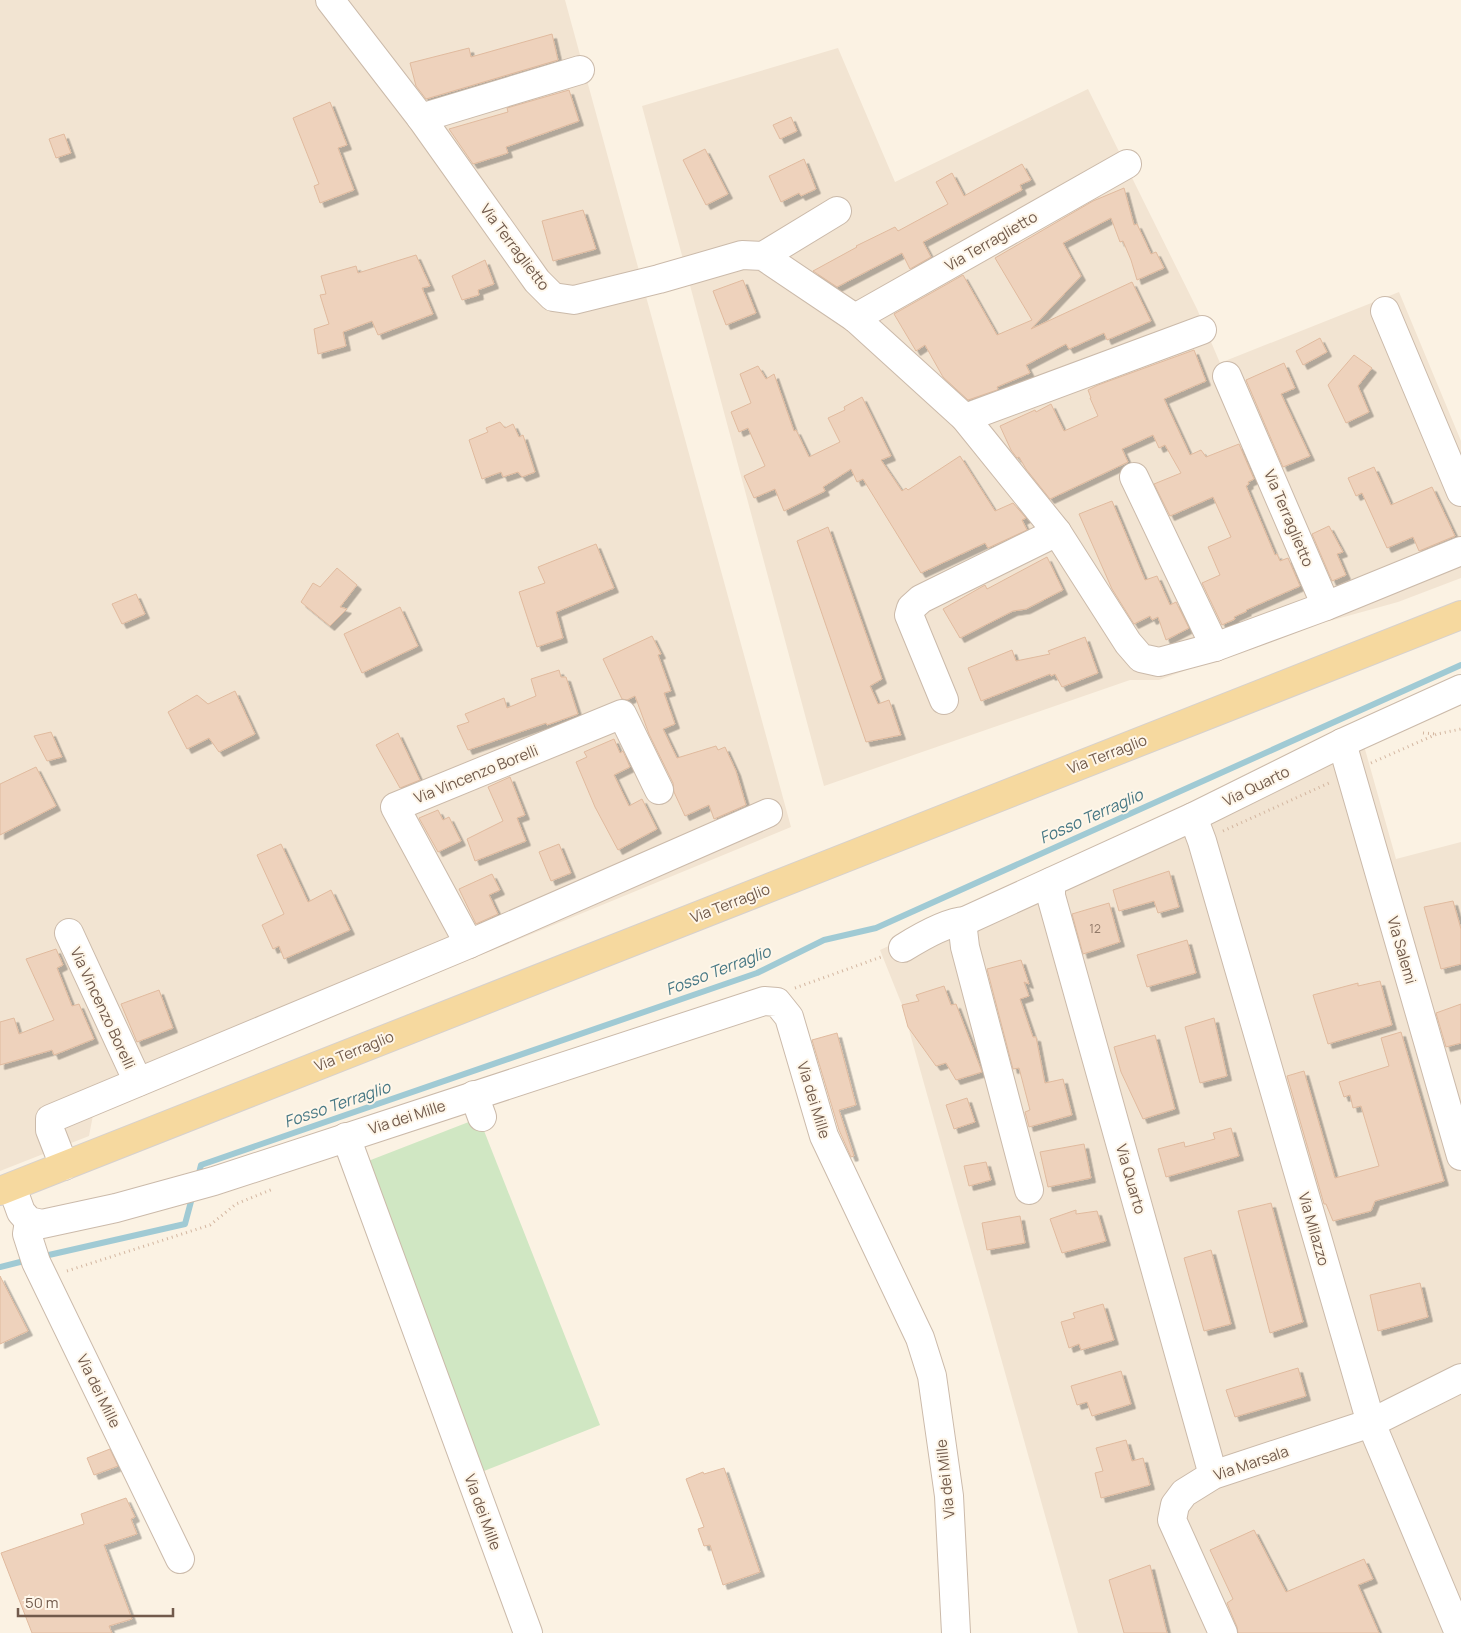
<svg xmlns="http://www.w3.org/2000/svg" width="1461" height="1633" font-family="Manrope,sans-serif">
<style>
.residential{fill:#f2e4d2}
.park{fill:#d0e7c3}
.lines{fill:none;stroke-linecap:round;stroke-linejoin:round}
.stream{stroke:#a0cad4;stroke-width:6}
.building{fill:#eed2bc;stroke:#e0ba9e;filter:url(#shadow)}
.minor-casing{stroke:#cbbaaa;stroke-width:30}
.major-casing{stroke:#d7d1cd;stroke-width:30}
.path{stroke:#d3b6a0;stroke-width:3;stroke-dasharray:1 4;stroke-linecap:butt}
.minor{stroke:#fff;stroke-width:28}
.major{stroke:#f6d99f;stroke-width:28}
.labels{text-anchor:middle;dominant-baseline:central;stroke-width:4;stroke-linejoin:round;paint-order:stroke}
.number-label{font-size:12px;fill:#907867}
.street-label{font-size:15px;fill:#715a4b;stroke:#fef6e9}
.water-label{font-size:16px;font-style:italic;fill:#467784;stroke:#fef6e9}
</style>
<defs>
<filter id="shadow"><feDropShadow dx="4.5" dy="4.5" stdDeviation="0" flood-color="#0004"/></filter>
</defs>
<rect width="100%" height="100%" fill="#fbf2e3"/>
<g class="residential">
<path d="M0 0H565L791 827 93 1115 89 1136 0 1171Z"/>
<path d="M838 48 895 182 1088 89 1197 309 1220 363 1399 292 1461 441V578L1398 602 1297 630 1159 680H1130L824 786 642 106Z"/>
<path d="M1359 728 1396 859 1461 842V1633H1078L902 1005 880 950Z"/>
</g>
<path class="park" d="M479 1118 600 1425 484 1471 363 1163Z"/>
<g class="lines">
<g class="stream">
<path d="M198 1177 201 1165 757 973 824 940 876 928 1461 665"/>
<path d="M40 1257 185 1224 193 1194"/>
<path d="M0 1267 28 1260"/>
</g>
</g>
<g class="building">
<path d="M552 34 558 60 426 99 416 86 410 63 469 48 471 57Z"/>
<path d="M569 90 579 121 506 147 508 153 473 164 449 129 508 112 507 108Z"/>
<path d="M330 102 347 145 338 148 354 190 320 203 314 186 319 184 293 118Z"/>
<path d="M791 117 797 131 780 139 773 125Z"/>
<path d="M64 134 71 153 56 158 49 139Z"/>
<path d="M705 149 728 194 706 205 683 160Z"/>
<path d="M804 159 816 189 801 196 799 193 781 202 769 176Z"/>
<path d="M1022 164 1031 180 1020 185 1022 190 923 242 931 257 910 269 902 253 837 287 813 271 857 247 856 246 895 227 898 231 948 204 936 182 952 173 964 196Z"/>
<path d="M1124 188 1134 225 1137 224 1151 254 1156 252 1164 268 1137 280 1131 260 1123 241 1120 242 1111 218 1063 243 1081 276 1031 329 1132 282 1151 321 1107 340 1104 333 1069 349 1066 344 1026 365 1030 373 997 387 998 389 997 390 968 400 943 377 925 345 916 351 894 314 963 275 997 335 1032 320 995 258 1093 201Z"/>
<path d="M583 210 596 249 553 261 542 221Z"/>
<path d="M416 255 430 286 422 288 433 314 378 335 372 321 343 332 346 346 318 354 314 329 329 324 320 295 326 294 321 276 356 266 358 273Z"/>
<path d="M485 260 494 284 478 290 479 295 462 300 452 276Z"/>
<path d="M743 280 756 313 726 325 713 291Z"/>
<path d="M1320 338 1327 352 1303 365 1296 351Z"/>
<path d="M1194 350 1206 381 1164 399 1190 455 1201 450 1206 457 1239 444 1254 479 1248 482 1249 484 1246 486 1275 555 1277 554 1280 561 1288 558 1300 586 1246 610 1247 611 1234 617 1235 619 1222 625 1202 583 1220 575 1208 547 1231 537 1213 497 1170 516 1154 484 1181 473 1165 445 1159 448 1153 435 1122 449 1128 462 1050 499 1026 469 1019 457 1017 458 1011 450 1000 426 1035 410 1036 412 1051 404 1064 431 1098 416 1090 398H1091L1088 390 1098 385Z"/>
<path d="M1354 355 1372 368 1358 386 1369 412 1346 423 1328 385Z"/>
<path d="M1284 363 1295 388 1281 394 1310 456 1283 467 1246 380Z"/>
<path d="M758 366 766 379 774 374 794 431 796 430 809 457 840 442 828 418 845 410 844 407 862 397 891 456 881 460 902 491 906 488 908 490 960 456 995 511 1013 503 1026 518 1022 520 1027 530 988 548 985 543 921 573 863 479 857 482 851 469 823 487 825 491 784 511 775 489 754 498 744 476 765 466 748 428 739 432 731 412 751 403 740 374Z"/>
<path d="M500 422 505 428 513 424 519 437 523 435 535 472 522 477 518 472 503 477 501 472 482 479 469 440 488 432 486 428Z"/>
<path d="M1374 467 1391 505 1432 487 1455 536 1419 551 1413 537 1387 548 1362 493 1356 496 1348 478Z"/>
<path d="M1112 501 1145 580 1157 576 1170 605 1176 602 1189 628 1166 640 1158 617 1152 620 1150 616 1134 624 1112 589 1079 514Z"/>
<path d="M1329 526 1343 552 1337 554 1346 575 1332 581 1312 534Z"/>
<path d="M828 527 882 679 870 686 878 704 889 700 901 735 866 742 797 541Z"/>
<path d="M596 544 614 588 556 612 563 638 537 647 519 592 545 583 538 567Z"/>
<path d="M1047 557 1063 590 1026 609 1013 611 960 638 943 609 985 585 987 589Z"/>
<path d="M337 568 357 585 340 607 347 609 330 626 301 602 313 583 320 587Z"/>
<path d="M136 594 145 614 122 624 112 604Z"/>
<path d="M400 607 418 646 362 673 344 634Z"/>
<path d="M652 636 661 654 658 655 671 691 664 693 675 724 663 729 677 758 716 746 718 750 725 747 736 771 746 805 714 819 709 805 685 816 674 792 673 783 649 734 635 696 627 700 622 699 603 659Z"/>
<path d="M1085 637 1098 673 1062 687 1055 674 1051 676 1050 674 981 701 968 668 1012 650 1016 661 1050 654 1048 651Z"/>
<path d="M559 670 561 677H566L578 714 547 725 546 723 468 750 457 726 469 722 465 714 504 698 507 708 536 696 531 679Z"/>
<path d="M235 691 255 734 219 752 209 738 187 749 168 712 197 695 208 704Z"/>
<path d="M51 732 62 757 47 761 34 736Z"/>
<path d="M398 733 420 780 400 788 376 745Z"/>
<path d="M614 739 620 753 623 751 630 767 614 775 629 806 642 799 657 829 618 850 595 807 576 762 587 757 584 752Z"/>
<path d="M36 767 56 806 0 835V784Z"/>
<path d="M510 777 525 815 517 818 526 841 475 861 467 839 503 821 488 787Z"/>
<path d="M438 810 443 820 449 817 461 841 438 852 419 818Z"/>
<path d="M281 844 308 902 331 890 350 930 284 959 279 946 273 949 262 925 284 914 257 855Z"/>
<path d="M559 844 571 873 551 881 539 852Z"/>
<path d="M1169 871 1179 907 1158 913 1154 901 1119 911 1113 890Z"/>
<path d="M492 874 500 890 489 895 498 914 476 924 459 889Z"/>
<path d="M1453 901 1461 929V964L1441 969 1424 907Z"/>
<path d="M1109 903 1120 942 1083 954 1072 914Z"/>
<path d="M1187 940 1196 973 1147 987 1137 955Z"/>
<path d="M56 949 63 965 57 968 72 1006 79 1004 94 1039 54 1055 52 1050 0 1065V1022L14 1018 19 1034 54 1020 26 959Z"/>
<path d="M1021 960 1029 984 1024 982 1029 996 1020 999 1033 1037H1036L1045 1083 1063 1079 1072 1115 1029 1127 1025 1112 1030 1110 1019 1068 1013 1069 987 969Z"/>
<path d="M1380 981 1392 1025 1328 1044 1313 995 1358 983V986Z"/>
<path d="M944 986 951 1005 956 1004 982 1072 956 1080 946 1063 936 1066 908 1027 902 1005 919 1001 916 995Z"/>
<path d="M159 990 173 1028 137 1042 121 1004Z"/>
<path d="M1461 1004V1043L1446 1047 1436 1013Z"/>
<path d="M1214 1018 1227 1076 1200 1083 1185 1027Z"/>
<path d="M1401 1032 1444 1181 1375 1201 1371 1211 1333 1221 1326 1204H1324L1287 1076 1304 1071 1335 1178 1379 1166 1361 1106 1353 1108 1350 1095 1344 1097 1339 1082 1389 1066 1381 1038Z"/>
<path d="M837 1033 856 1105 839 1110 854 1156 851 1157 839 1130 812 1040Z"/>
<path d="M1155 1035 1175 1109 1143 1119 1121 1072 1114 1047Z"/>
<path d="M967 1098 975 1122 954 1129 946 1105Z"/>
<path d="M1231 1128 1239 1156 1166 1177 1158 1149 1184 1142 1185 1147 1215 1139 1213 1133Z"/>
<path d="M1084 1144 1091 1178 1048 1187 1040 1152Z"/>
<path d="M986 1162 991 1180 969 1186 964 1166Z"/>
<path d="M1271 1203 1303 1322 1270 1333 1238 1211Z"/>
<path d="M1076 1210V1214L1097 1211 1106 1241 1062 1253 1050 1219Z"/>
<path d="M1020 1216 1025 1243 987 1250 982 1223Z"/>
<path d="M1211 1250 1231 1324 1204 1331 1184 1258Z"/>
<path d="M0 1276 28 1331 0 1344Z"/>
<path d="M1420 1283 1428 1317 1378 1331 1370 1295Z"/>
<path d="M1103 1304 1114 1340 1081 1350 1079 1344 1069 1348 1061 1322 1075 1318 1073 1313Z"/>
<path d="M1298 1368 1306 1396 1235 1417 1226 1390Z"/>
<path d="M1121 1371 1131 1404 1092 1416 1087 1402 1077 1405 1071 1386Z"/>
<path d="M1126 1440 1132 1461 1143 1458 1150 1485 1101 1498 1095 1473 1103 1471 1096 1448Z"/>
<path d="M110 1449 118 1466 94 1475 87 1458Z"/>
<path d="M724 1468 760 1572 723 1585 710 1545 704 1546 698 1529 704 1527 686 1479 703 1472 704 1474Z"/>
<path d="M126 1498 135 1517 131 1519 137 1534 104 1545 132 1619 109 1626 112 1633H32L1 1553 84 1524 81 1514Z"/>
<path d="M1254 1530 1286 1592 1364 1559 1373 1579 1358 1585 1379 1633H1238L1237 1627 1227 1603 1233 1599 1210 1550Z"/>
<path d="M1150 1565 1167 1633H1124L1109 1580Z"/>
</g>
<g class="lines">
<defs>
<g id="minor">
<path d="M330 0 421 118 537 281 553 297 574 300 659 279 742 255 763 256 855 318 965 418 1057 532 1128 643 1141 658 1159 662 1215 647 1326 606 1461 551"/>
<path d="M421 118 580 70"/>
<path d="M763 256 837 211"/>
<path d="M1385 311 1461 492"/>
<path d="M855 318 1127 164"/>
<path d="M1227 376 1326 606"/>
<path d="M965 418 1202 330"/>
<path d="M1134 477 1215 647"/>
<path d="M944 700 909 615 911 608 921 599 1057 532"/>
<path d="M1342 743 1461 1156"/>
<path d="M1193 817 1202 841 1371 1423 1459 1633"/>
<path d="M1051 882V896L1213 1475"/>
<path d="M965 921 963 930 965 947 1029 1190"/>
<path d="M69 933 138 1082"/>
<path d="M469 944 395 807 622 714 659 790"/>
<path d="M903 948C919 938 946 922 965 921L1193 817 1342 743 1461 689"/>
<path d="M474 1095 482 1117"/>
<path d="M346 1137 528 1633"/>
<path d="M64 1166 50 1130V1119L469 944 768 813"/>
<path d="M12 1187 21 1212 29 1221 42 1224 116 1208 214 1181 764 1001 777 1002 789 1017 824 1136 920 1338 932 1376 949 1496 956 1633"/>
<path d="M29 1221 27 1234 36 1262 180 1559"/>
<path d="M1223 1633 1172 1520 1175 1505 1184 1493 1213 1475 1371 1423 1461 1378"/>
</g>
<path id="major" d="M0 1191 1461 615"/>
</defs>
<use href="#minor" class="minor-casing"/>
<use href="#major" class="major-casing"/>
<g class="path">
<path d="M1423 733 1437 734"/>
<path d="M1371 763 1437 734 1461 729"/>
<path d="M1223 831 1329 783"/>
<path d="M795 988 881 957"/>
<path d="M67 1271 210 1225 236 1204 273 1189"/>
</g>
<use href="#minor" class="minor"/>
<use href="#major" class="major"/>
</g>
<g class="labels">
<g class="number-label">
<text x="1095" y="928">12</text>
</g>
<g class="street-label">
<text transform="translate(991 241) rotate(-30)">Via Terraglietto</text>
<text transform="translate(515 247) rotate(53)">Via Terraglietto</text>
<text transform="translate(1289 518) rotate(67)">Via Terraglietto</text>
<text transform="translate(1107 754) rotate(-21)">Via Terraglio</text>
<text transform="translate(476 774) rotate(-22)">Via Vincenzo Borelli</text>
<text transform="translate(1256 786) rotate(-26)">Via Quarto</text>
<text transform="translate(730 903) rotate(-21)">Via Terraglio</text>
<text transform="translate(1402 950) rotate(74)">Via Salemi</text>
<text transform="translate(103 1008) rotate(65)">Via Vincenzo Borelli</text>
<text transform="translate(354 1051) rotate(-22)">Via Terraglio</text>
<text transform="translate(814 1100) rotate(73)">Via dei Mille</text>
<text transform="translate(407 1117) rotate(-18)">Via dei Mille</text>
<text transform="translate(1131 1179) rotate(74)">Via Quarto</text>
<text transform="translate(1314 1229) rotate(74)">Via Milazzo</text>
<text transform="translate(99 1391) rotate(64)">Via dei Mille</text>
<text transform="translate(1251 1463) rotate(-19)">Via Marsala</text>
<text transform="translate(945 1479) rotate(-96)">Via dei Mille</text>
<text transform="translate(483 1512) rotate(70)">Via dei Mille</text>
</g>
<g class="water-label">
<text transform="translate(1091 816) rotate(-24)">Fosso Terraglio</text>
<text transform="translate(718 970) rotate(-21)">Fosso Terraglio</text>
<text transform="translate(337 1104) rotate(-19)">Fosso Terraglio</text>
</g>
</g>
<path d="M18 1608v8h155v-8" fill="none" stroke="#715a4b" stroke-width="2.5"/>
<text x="25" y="1608" font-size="15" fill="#715a4b" stroke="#fef6e9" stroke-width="4" paint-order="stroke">50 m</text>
</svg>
